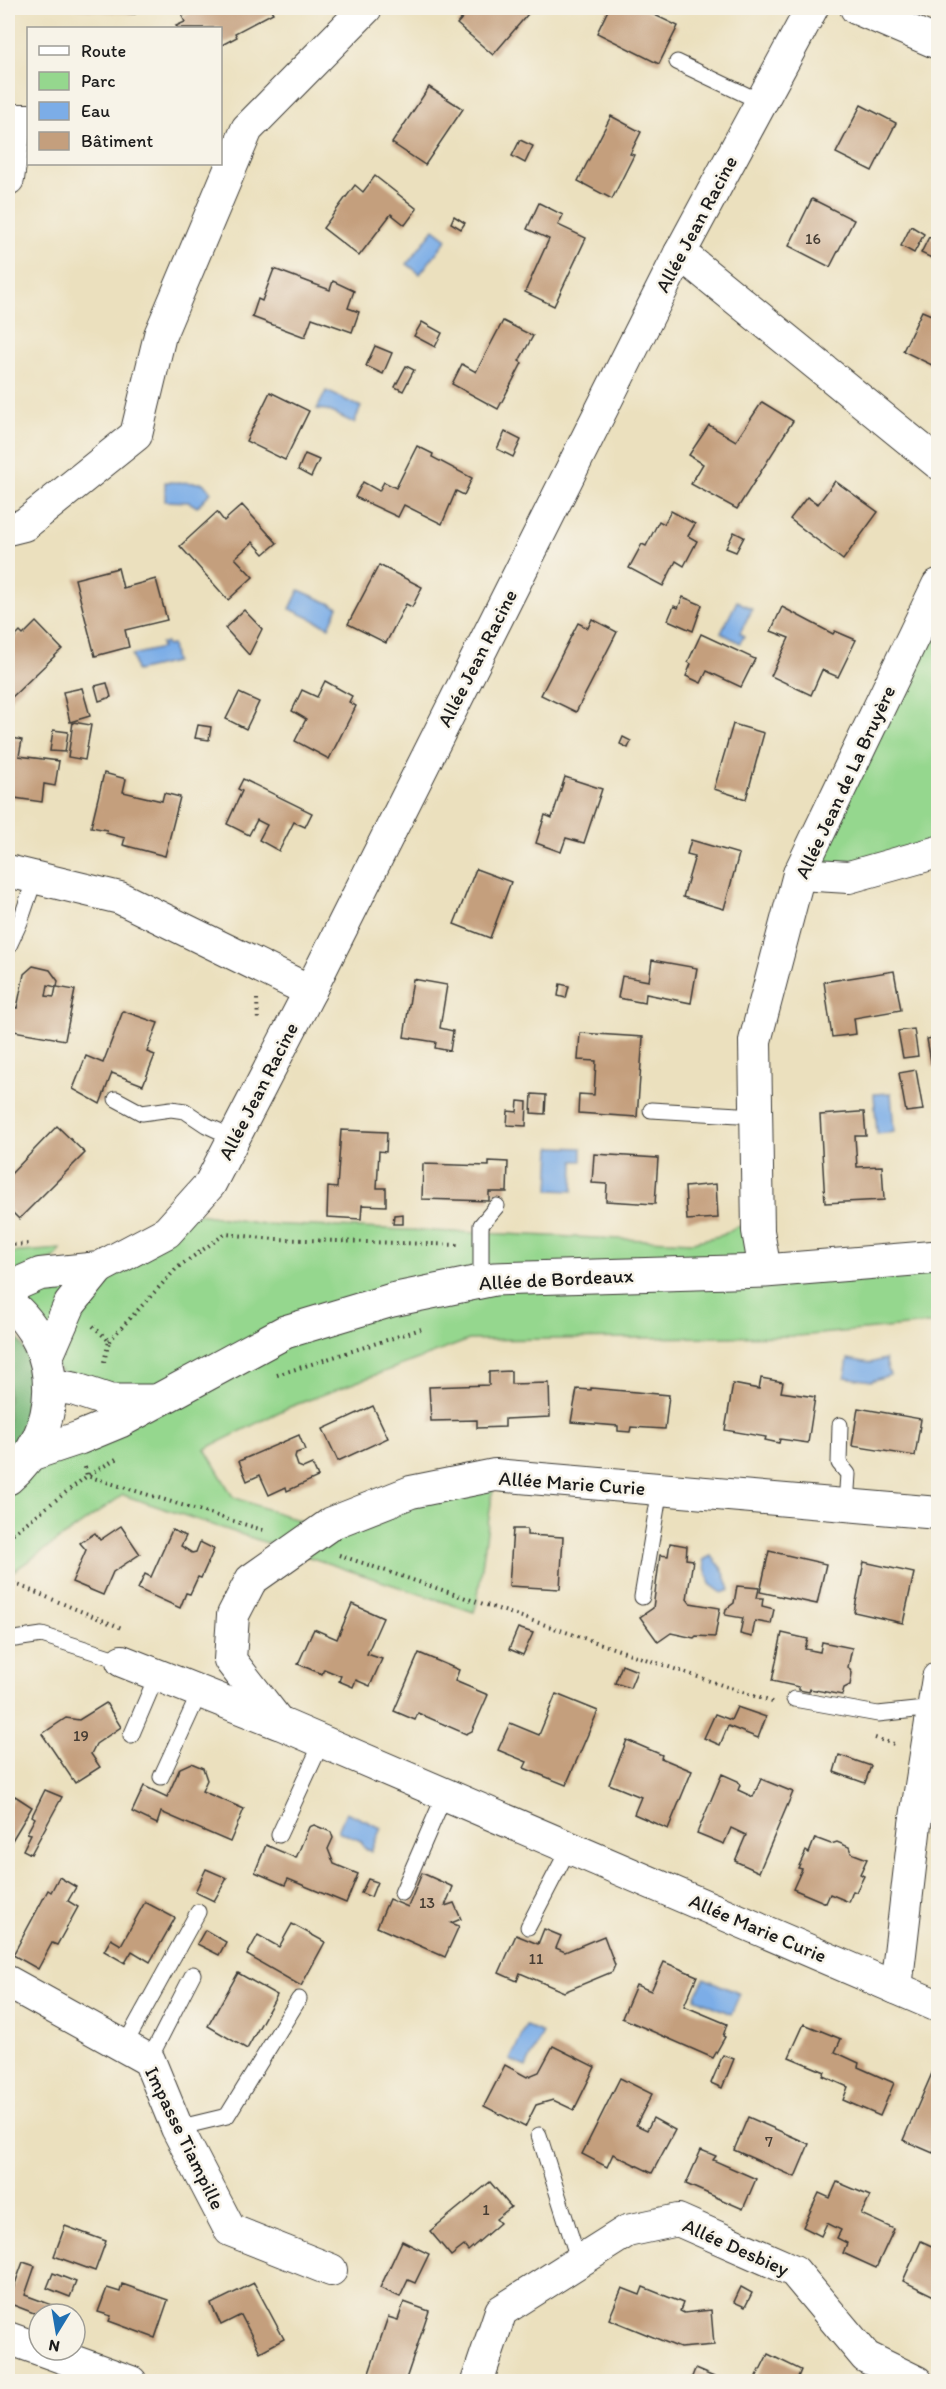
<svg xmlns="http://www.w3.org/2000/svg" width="946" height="2389" font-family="Itim,sans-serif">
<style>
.green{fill:#95d78e;stroke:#587a55;stroke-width:1.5}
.forest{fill:#78b879;stroke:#4a6a4a;stroke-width:1.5}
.water{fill:#7cade7;stroke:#4c6482;stroke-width:1.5}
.building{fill:#c49f7d;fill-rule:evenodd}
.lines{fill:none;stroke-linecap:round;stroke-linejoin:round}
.lane-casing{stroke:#3b3934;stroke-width:17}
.street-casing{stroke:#3b3934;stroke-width:34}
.secondary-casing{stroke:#3b3934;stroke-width:35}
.path{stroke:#3b3934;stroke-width:4;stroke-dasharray:1.5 4.5;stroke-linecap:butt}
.lane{stroke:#fff;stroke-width:15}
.street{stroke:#fff;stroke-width:32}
.secondary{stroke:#fff;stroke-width:33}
.labels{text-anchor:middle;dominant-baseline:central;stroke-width:5;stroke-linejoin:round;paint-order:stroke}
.number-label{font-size:16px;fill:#463d34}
.street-label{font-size:20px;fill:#1c1c1c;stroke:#f7f3e8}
</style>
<rect width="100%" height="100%" fill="#f7f3e8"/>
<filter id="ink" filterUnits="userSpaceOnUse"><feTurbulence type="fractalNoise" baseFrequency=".0167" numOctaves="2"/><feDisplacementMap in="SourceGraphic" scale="12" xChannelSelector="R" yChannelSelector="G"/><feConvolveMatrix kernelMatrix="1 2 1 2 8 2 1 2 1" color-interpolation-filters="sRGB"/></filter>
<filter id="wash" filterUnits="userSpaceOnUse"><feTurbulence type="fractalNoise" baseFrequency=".008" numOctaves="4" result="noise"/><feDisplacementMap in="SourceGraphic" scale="24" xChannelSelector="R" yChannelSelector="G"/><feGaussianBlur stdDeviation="1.35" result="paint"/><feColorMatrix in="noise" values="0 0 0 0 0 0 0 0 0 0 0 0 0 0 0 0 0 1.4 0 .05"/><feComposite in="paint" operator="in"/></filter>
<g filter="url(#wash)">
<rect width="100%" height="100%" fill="#ebe0be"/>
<g class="green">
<path d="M938 585V852L799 874Z"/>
<path d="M185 1212 264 1224 693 1242 723 1235 737 1226 758 1231 765 1270 938 1257V1323L798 1336 469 1340 287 1408 205 1449 233 1497 323 1529 495 1475 477 1602 474 1612 123 1495 8 1575V1477L120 1421 74 1389 8 1303 99 1268Z"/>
<path d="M61 1249 55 1258 8 1274V1253Z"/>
</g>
<path class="forest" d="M8 1327C37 1354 40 1406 20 1440 17 1445 11 1450 8 1454Z"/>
<g class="water">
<path d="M434 229 447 239 420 274 407 264Z"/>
<path d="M326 391 361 407 354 423 327 410 317 409Z"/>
<path d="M165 482 203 483 211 492 197 507 189 502 165 501Z"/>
<path d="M299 590 338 607 329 627 290 609Z"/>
<path d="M737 601 752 609 740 633 744 636 740 643 721 633Z"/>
<path d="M166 643 167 646 172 645 175 662 136 671 132 655 162 648 161 643Z"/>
<path d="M891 1093 894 1132 877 1134 874 1094Z"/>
<path d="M551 1147 582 1148V1161H574L573 1191 549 1190Z"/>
<path d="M848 1359 870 1363 885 1359 890 1375 871 1381 845 1377Z"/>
<path d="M711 1556C722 1566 726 1576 730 1590L722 1593 710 1584 703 1560Z"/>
<path d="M346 1812 381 1828 371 1851 364 1848 361 1841 338 1831Z"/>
<path d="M704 1978 740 1994 731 2014 695 1998Z"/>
<path d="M526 2026 543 2033 526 2067 510 2060Z"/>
</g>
<g id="blocks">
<g class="building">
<path d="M77 8H136L135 14 77 9Z"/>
<path d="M198 8H270L273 13 235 33 237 37 220 46V28H178L176 26 185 22 182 16Z"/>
<path d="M471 8H533L493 55 457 24Z"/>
<path d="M609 8H640L678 26 659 64 597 33Z"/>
<path d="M429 87 463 109 425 165 392 143Z"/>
<path d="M861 105 896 123 872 171 836 153Z"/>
<path d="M611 116 641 132 630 154 634 155 612 199 578 181Z"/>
<path d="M520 140 533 146 525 163 512 156Z"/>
<path d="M375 176 417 209 405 225 391 214 359 256 323 228 355 185 363 192Z"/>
<path d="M812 199 854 220 830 267 789 246Z"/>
<path d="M539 203 563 215 558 225 586 238 554 306 525 292 549 239 527 229Z"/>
<path d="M454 216 465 223 461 229 451 223Z"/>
<path d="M911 226 924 234 914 253 901 246Z"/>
<path d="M929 237 938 242V261L921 253Z"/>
<path d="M274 269 330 290 333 281 354 291 348 308 359 312 352 332 312 318 305 337 252 317 258 299 262 301Z"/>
<path d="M922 311 936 317 933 324 938 326V368L903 351Z"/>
<path d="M503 321 533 336 519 361 522 363 498 409 452 384 462 364 476 372Z"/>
<path d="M422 322 442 333 435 347 414 336Z"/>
<path d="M375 346 392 353 383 374 366 366Z"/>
<path d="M406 366 414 370 403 391 395 387Z"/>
<path d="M270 392 309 411 285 460 246 441Z"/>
<path d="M762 402 793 421 737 509 691 484 703 464 689 455 709 425 736 441Z"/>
<path d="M505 432 521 440 513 457 497 449Z"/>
<path d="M417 446 433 454 432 457 472 478 464 495 456 491 442 524 404 505 398 517 355 497 363 482 379 491 384 482 396 488Z"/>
<path d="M305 454 319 460 311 477 298 470Z"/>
<path d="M835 481 878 512 843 560 790 519 807 497 818 504Z"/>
<path d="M242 505 277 543 264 554 253 542 235 558 253 577 228 600 180 546 217 512 224 521Z"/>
<path d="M671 511 695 524 688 536 697 541 684 566 676 561 663 586 629 568 642 544 646 546 659 521 664 524Z"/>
<path d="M734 532 744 537 736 552 726 548Z"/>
<path d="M379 565 422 587 412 607 406 604 386 643 348 624Z"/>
<path d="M118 568 123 588 156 579 167 620 125 630 129 647 95 656 75 579Z"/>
<path d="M683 597 702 605 693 631 668 620 674 606 678 608Z"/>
<path d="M782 607 833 634 835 631 856 640 838 677 822 670 811 695 771 676 789 638 771 631Z"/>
<path d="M244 610 262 629 249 655 225 628Z"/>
<path d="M592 619 617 632 576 712 541 695 578 623 588 628Z"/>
<path d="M36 622 62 649 10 699 8 697V644L20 632 23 635Z"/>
<path d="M701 634 755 659 741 687 707 671 701 683 686 676 691 664 688 662Z"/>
<path d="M325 681 352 696 349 702 356 706 329 759 295 741 306 719 292 711 302 690 317 697Z"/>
<path d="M107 683 111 697 99 701 95 686Z"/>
<path d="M82 688 90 716 70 722 63 692Z"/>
<path d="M239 693 259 702 246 729 226 719Z"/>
<path d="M73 722 91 725 85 760 68 757Z"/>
<path d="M733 724 764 733 746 799 714 789Z"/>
<path d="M198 725 211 727 209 740 195 738Z"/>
<path d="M53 730 68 732 65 752 50 751Z"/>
<path d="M8 737 22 740 19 756 59 761 55 786 44 784 42 802 8 797Z"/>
<path d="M623 737 631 741 628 748 620 744Z"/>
<path d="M104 773 126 779 123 792 162 801 164 793 180 797 165 856 123 845 125 838 106 833 107 830 91 827Z"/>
<path d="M565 777 602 789 584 843 566 838 561 852 536 843 545 815 552 818Z"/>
<path d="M243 779 312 813 305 827 294 822 279 851 259 840 267 825 257 820 249 835 227 824 242 791 238 789Z"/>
<path d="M691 840 739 854 724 909 683 897 695 856 687 854Z"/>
<path d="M476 869 511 882 490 938 454 924Z"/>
<path d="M652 960 697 968 691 1003 646 994 645 1003 618 998 622 976 649 981Z"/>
<path d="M33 966 50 970 58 981 57 987 75 990 65 1040 14 1031 12 1036 8 1035V1006L17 1008 24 974ZM48 985 56 987 54 997 46 996Z"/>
<path d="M894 971 901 1010 854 1018 856 1034 832 1037 824 982Z"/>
<path d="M413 979 447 985 440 1028 453 1031 450 1051 435 1048 436 1042 404 1037Z"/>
<path d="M560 984 569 986 566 998 558 996Z"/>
<path d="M123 1011 158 1023 147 1052 155 1055 143 1085 112 1073 100 1104 73 1089 86 1056 103 1063Z"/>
<path d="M914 1029 918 1056 903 1058 898 1031Z"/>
<path d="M580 1033 643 1037 637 1117 578 1113 579 1094 594 1095 596 1061 578 1060Z"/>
<path d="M938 1037V1066L932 1067 927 1039Z"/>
<path d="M916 1070 923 1110 906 1112 899 1073Z"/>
<path d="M532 1094 546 1095 545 1114 531 1113Z"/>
<path d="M518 1101 527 1102 526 1126 507 1125 508 1111 517 1112Z"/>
<path d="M859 1112H864L866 1136H855L857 1167 882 1166 884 1200 825 1203 820 1115Z"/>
<path d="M57 1126 85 1153 19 1219 8 1208V1177Z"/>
<path d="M341 1130 387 1132 386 1152 379 1151 377 1188H386V1206L362 1205 361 1219 327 1217 328 1187 337 1188Z"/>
<path d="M594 1154 658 1158 655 1204 606 1201 607 1184 592 1183Z"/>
<path d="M489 1161 508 1162 507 1192H489V1201L422 1199 423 1164 489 1166Z"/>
<path d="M716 1184 718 1218 687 1220 685 1187Z"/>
<path d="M403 1214V1224H393L394 1215Z"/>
<path d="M511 1371V1384L549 1383 550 1417 505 1419V1427L477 1428V1420L431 1421 429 1387 489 1385V1372Z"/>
<path d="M761 1378 783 1382 781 1392 815 1397 808 1443 780 1439 779 1443 765 1440 766 1437 725 1430 733 1384 759 1389Z"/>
<path d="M591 1388 669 1395 665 1429 631 1427 630 1432 618 1431V1426L571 1422 577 1389 591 1390Z"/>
<path d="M373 1406 388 1438 338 1461 323 1429Z"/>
<path d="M858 1408 921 1419 915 1456 852 1446Z"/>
<path d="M299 1435 305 1450 296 1453 295 1457 298 1466 303 1468 312 1464 318 1477 287 1491 286 1487 269 1495 260 1475 247 1481 239 1461Z"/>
<path d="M121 1526 140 1554 113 1572 103 1595 72 1582 86 1550 80 1543 95 1533 100 1540Z"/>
<path d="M513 1529H527V1535L563 1537 560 1589 509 1586Z"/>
<path d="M172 1530 186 1536 181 1546 192 1553 196 1552 200 1542 214 1549 201 1578 198 1577 190 1594 186 1593 180 1608 138 1589 145 1574 151 1577Z"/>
<path d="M670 1543 687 1546 686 1559 693 1560 687 1599 690 1603 720 1608 715 1637 696 1636 694 1638 671 1633 658 1642 640 1617 653 1608 660 1555 668 1556Z"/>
<path d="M769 1551 826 1564 817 1604 760 1592Z"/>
<path d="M864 1562 914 1573 903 1623 854 1612Z"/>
<path d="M737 1586 759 1588 757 1598H763L762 1606 774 1609 771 1624 755 1621 752 1637 740 1634 743 1618 725 1615 726 1609 734 1603Z"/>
<path d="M352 1604 383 1618 367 1654 382 1659 370 1686 356 1680 353 1687 339 1681 341 1676 324 1669 322 1674 298 1664 314 1629 337 1639Z"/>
<path d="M518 1628 533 1633 523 1655 509 1649Z"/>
<path d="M782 1633 808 1639 805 1649 820 1652 822 1642 852 1648 848 1667 852 1673 850 1685 844 1688 842 1695 810 1689 809 1692 799 1690V1687L772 1681Z"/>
<path d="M419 1653 459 1670 455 1681 488 1695 472 1731 466 1734 418 1713 415 1720 394 1711Z"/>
<path d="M622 1665 637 1671 630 1688 615 1683Z"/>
<path d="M556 1694 598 1711 566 1785 524 1768 527 1762 498 1750 510 1723 539 1735Z"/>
<path d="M106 1703 121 1727 96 1744 91 1754 100 1767 75 1783 42 1734 66 1718 79 1720Z"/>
<path d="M737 1707 766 1717 758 1738 728 1726 720 1745 704 1738 715 1714 731 1720Z"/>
<path d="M627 1740 662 1755 661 1758 692 1771 668 1829 634 1814 641 1797 609 1784Z"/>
<path d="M839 1755 871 1766 865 1783 834 1772Z"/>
<path d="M191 1763 203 1768 207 1780 202 1791 244 1809 230 1842 161 1812 157 1824 132 1812 144 1786 167 1797 180 1768Z"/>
<path d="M722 1774 738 1781 740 1785 738 1790 753 1797 761 1779 793 1792 759 1872 735 1861 746 1835 731 1828 724 1844 697 1833Z"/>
<path d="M45 1790 62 1797 31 1854 23 1850 31 1834 27 1833 35 1818 32 1816Z"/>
<path d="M15 1796 32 1807 8 1847V1807Z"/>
<path d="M314 1825 331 1832 333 1838 328 1849 334 1864 358 1874 346 1903 288 1879 285 1885 255 1872 266 1845 296 1858 309 1827Z"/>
<path d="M815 1838 831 1844 837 1842 849 1847 851 1853 867 1859 860 1874 864 1876 856 1892 853 1891 849 1902 830 1894 826 1903 793 1889 802 1869 798 1868 806 1851 809 1853Z"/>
<path d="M206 1869 227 1878 214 1901 195 1892Z"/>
<path d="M422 1873 453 1887 445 1906 454 1903 461 1919 451 1923 459 1926 445 1957 377 1927 389 1899 408 1907Z"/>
<path d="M59 1877 76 1887 68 1901 78 1907 57 1945 52 1943 38 1969 13 1955 48 1890 51 1892Z"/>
<path d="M368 1879 377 1882 371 1897 361 1893Z"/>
<path d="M145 1902 175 1918 150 1962 132 1951 125 1963 104 1951 111 1939 121 1945Z"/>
<path d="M292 1924 325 1942 301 1986 247 1955 258 1935 279 1947Z"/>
<path d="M544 1929 561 1936 556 1948 565 1952 604 1936 615 1965 612 1972 564 1992 520 1973 517 1981 499 1973 516 1935 538 1944Z"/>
<path d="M205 1930 226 1942 219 1955 197 1944Z"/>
<path d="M664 1962 697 1976 684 2006 727 2024 723 2036 725 2037 713 2058 622 2018 636 1985 651 1991Z"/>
<path d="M238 1973 277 1995 247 2049 208 2026Z"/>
<path d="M804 2024 841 2039 835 2052 859 2063 858 2067 894 2083 880 2116 843 2100 848 2087 823 2076 825 2072 789 2057Z"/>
<path d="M553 2046 595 2067 574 2110 553 2100 536 2105 525 2127 484 2106 505 2065 527 2077 539 2072Z"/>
<path d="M723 2055 734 2059 722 2088 711 2083Z"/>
<path d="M933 2071 938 2073V2141L933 2153 903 2140Z"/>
<path d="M620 2078 652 2094 636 2125 647 2130 653 2118 675 2130 652 2173 613 2154 607 2167 582 2154Z"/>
<path d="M748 2117 809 2144 795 2177 734 2150Z"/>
<path d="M701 2150 716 2156 713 2160 756 2179 743 2209 686 2184Z"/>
<path d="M490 2182 511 2207 496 2219 500 2223 468 2251 464 2246 451 2256 430 2231Z"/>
<path d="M837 2182 870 2196 861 2214 894 2229 876 2268 843 2253 847 2243 837 2238 841 2230 827 2223 821 2236 803 2227 819 2193 830 2198Z"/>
<path d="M65 2226 106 2241 95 2271 54 2256Z"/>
<path d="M402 2241 429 2254 415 2283 408 2280 400 2297 380 2288Z"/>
<path d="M921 2241 938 2249V2298L903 2281Z"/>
<path d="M23 2262 35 2266 25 2295 60 2308 57 2314 39 2315 8 2303Z"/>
<path d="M53 2273 76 2282 70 2297 47 2288Z"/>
<path d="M254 2283 284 2339 260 2352 241 2315 221 2325 211 2304Z"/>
<path d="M122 2284 168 2300 155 2338 109 2321 111 2316 98 2312 107 2288 120 2292Z"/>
<path d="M643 2287 683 2303 680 2311 684 2313 711 2310 714 2345 680 2348 609 2319 622 2288 640 2295Z"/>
<path d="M741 2287 752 2293 745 2307 734 2302Z"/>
<path d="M404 2302 429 2311 405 2382H366L388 2317 398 2320Z"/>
<path d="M768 2354 801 2370 798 2377 807 2382H754Z"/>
<path d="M695 2369 714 2377 712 2382H690Z"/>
</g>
</g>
</g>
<g filter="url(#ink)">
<use href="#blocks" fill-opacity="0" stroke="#3b3934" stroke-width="1.5"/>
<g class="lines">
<defs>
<g id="lane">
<path d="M677 62 761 102"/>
<path d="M8 948 20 922 35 878"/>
<path d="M116 1099 142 1113 171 1109 185 1111 206 1125 234 1138"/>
<path d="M651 1110 756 1116"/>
<path d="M481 1282V1225L497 1206"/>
<path d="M840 1425 839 1463 848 1474 846 1505"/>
<path d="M642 1597 660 1489"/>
<path d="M15 1639 42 1635 122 1661"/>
<path d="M794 1699 878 1714 934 1708"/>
<path d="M131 1736 157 1675"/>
<path d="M161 1777 200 1692"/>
<path d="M279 1835 322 1742"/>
<path d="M402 1893 445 1794"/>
<path d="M528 1927 569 1848"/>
<path d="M124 2046 198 1912"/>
<path d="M149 2060 193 1974"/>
<path d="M177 2128 227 2116 299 1999"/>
<path d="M539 2135 579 2262"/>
</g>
<g id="street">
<path d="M856 8 938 43"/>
<path d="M8 179 16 120H28"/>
<path d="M680 253 938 463"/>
<path d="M8 529 24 525 136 435 160 335 247 129 366 8"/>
<path d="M8 871 120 898 310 991"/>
<path d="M799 874 849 877 938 852"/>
<path d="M765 1271 758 1231 755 1041 799 874 938 585"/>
<path d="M8 1288 40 1274 99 1268 167 1232 210 1184 310 991 680 253 812 8"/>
<path d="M46 1359 70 1304 99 1268"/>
<path d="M938 1513 495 1475 411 1492 332 1523 251 1580 233 1615 230 1660 279 1723 938 2006"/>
<path d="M122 1661 278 1723"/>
<path d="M8 1982 149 2060 177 2128 230 2230 331 2270"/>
<path d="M896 1988 915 1824 938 1678"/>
<path d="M8 2338 39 2349"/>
<path d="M42 2350 131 2382"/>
<path d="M477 2382 501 2311 627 2231 678 2220 794 2271 866 2357 917 2382"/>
</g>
<g id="secondary">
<path d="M8 1303C65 1347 62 1433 8 1478"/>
<path d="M50 1385 74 1389 110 1401H152"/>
<path d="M31 1454 79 1438 120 1421 285 1332 392 1300 494 1279 765 1271 938 1257"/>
</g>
</defs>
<use href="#lane" class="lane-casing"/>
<use href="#street" class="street-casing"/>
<use href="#secondary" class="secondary-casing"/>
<g class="path">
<path d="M257 999 258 1022"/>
<path d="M8 1245 30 1244"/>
<path d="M93 1326 109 1341 103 1366"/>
<path d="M109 1341 177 1268 225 1234 274 1239 461 1245"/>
<path d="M277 1375 421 1329"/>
<path d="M85 1467 87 1476 266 1531"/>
<path d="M937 1482 938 1470"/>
<path d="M8 1537 87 1476 116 1459"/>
<path d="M339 1555 772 1702"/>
<path d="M8 1581 124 1629"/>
<path d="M875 1738 897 1745"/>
</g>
<use href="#lane" class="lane"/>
<use href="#street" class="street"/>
<use href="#secondary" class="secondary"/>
</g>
</g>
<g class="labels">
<g class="number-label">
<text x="813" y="238">16</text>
<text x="81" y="1735">19</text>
<text x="427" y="1902">13</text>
<text x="536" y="1958">11</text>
<text x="769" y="2141">7</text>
<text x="486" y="2209">1</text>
</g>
<g class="street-label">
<text transform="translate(696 224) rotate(-62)">Allée Jean Racine</text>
<text transform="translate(477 658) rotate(-63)">Allée Jean Racine</text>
<text transform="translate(845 782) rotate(-65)">Allée Jean de La Bruyère</text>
<text transform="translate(258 1091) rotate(-63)">Allée Jean Racine</text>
<text transform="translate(556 1279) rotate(-3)">Allée de Bordeaux</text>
<text transform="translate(572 1483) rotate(4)">Allée Marie Curie</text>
<text transform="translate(758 1928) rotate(23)">Allée Marie Curie</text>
<text transform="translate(185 2138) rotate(64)">Impasse Tiampille</text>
<text transform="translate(736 2247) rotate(24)">Allée Desbiey</text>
</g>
</g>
<rect width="946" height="2389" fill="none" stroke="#f7f3e8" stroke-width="30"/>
<rect x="27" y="27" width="195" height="138" fill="#f7f3e8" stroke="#9f9d96" stroke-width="1.5"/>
<rect x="39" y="46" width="30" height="9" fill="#ffffff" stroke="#9f9d96" stroke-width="1.5"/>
<text x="81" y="57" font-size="18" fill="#1c1c1c">Route</text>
<rect x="39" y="72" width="30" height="18" fill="#95d78e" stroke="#9f9d96" stroke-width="1.5"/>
<text x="81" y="87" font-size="18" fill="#1c1c1c">Parc</text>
<rect x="39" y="102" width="30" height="18" fill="#7cade7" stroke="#9f9d96" stroke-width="1.5"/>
<text x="81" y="117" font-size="18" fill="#1c1c1c">Eau</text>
<rect x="39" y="132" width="30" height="18" fill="#c49f7d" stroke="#9f9d96" stroke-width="1.5"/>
<text x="81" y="147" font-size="18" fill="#1c1c1c">Bâtiment</text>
<g transform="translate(57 2332) rotate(191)"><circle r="28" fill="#f7f3e8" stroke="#9f9d96" stroke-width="1.5"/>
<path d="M0-4.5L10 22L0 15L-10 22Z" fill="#1f6fb2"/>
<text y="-9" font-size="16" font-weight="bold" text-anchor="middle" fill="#1c1c1c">N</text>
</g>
</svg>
